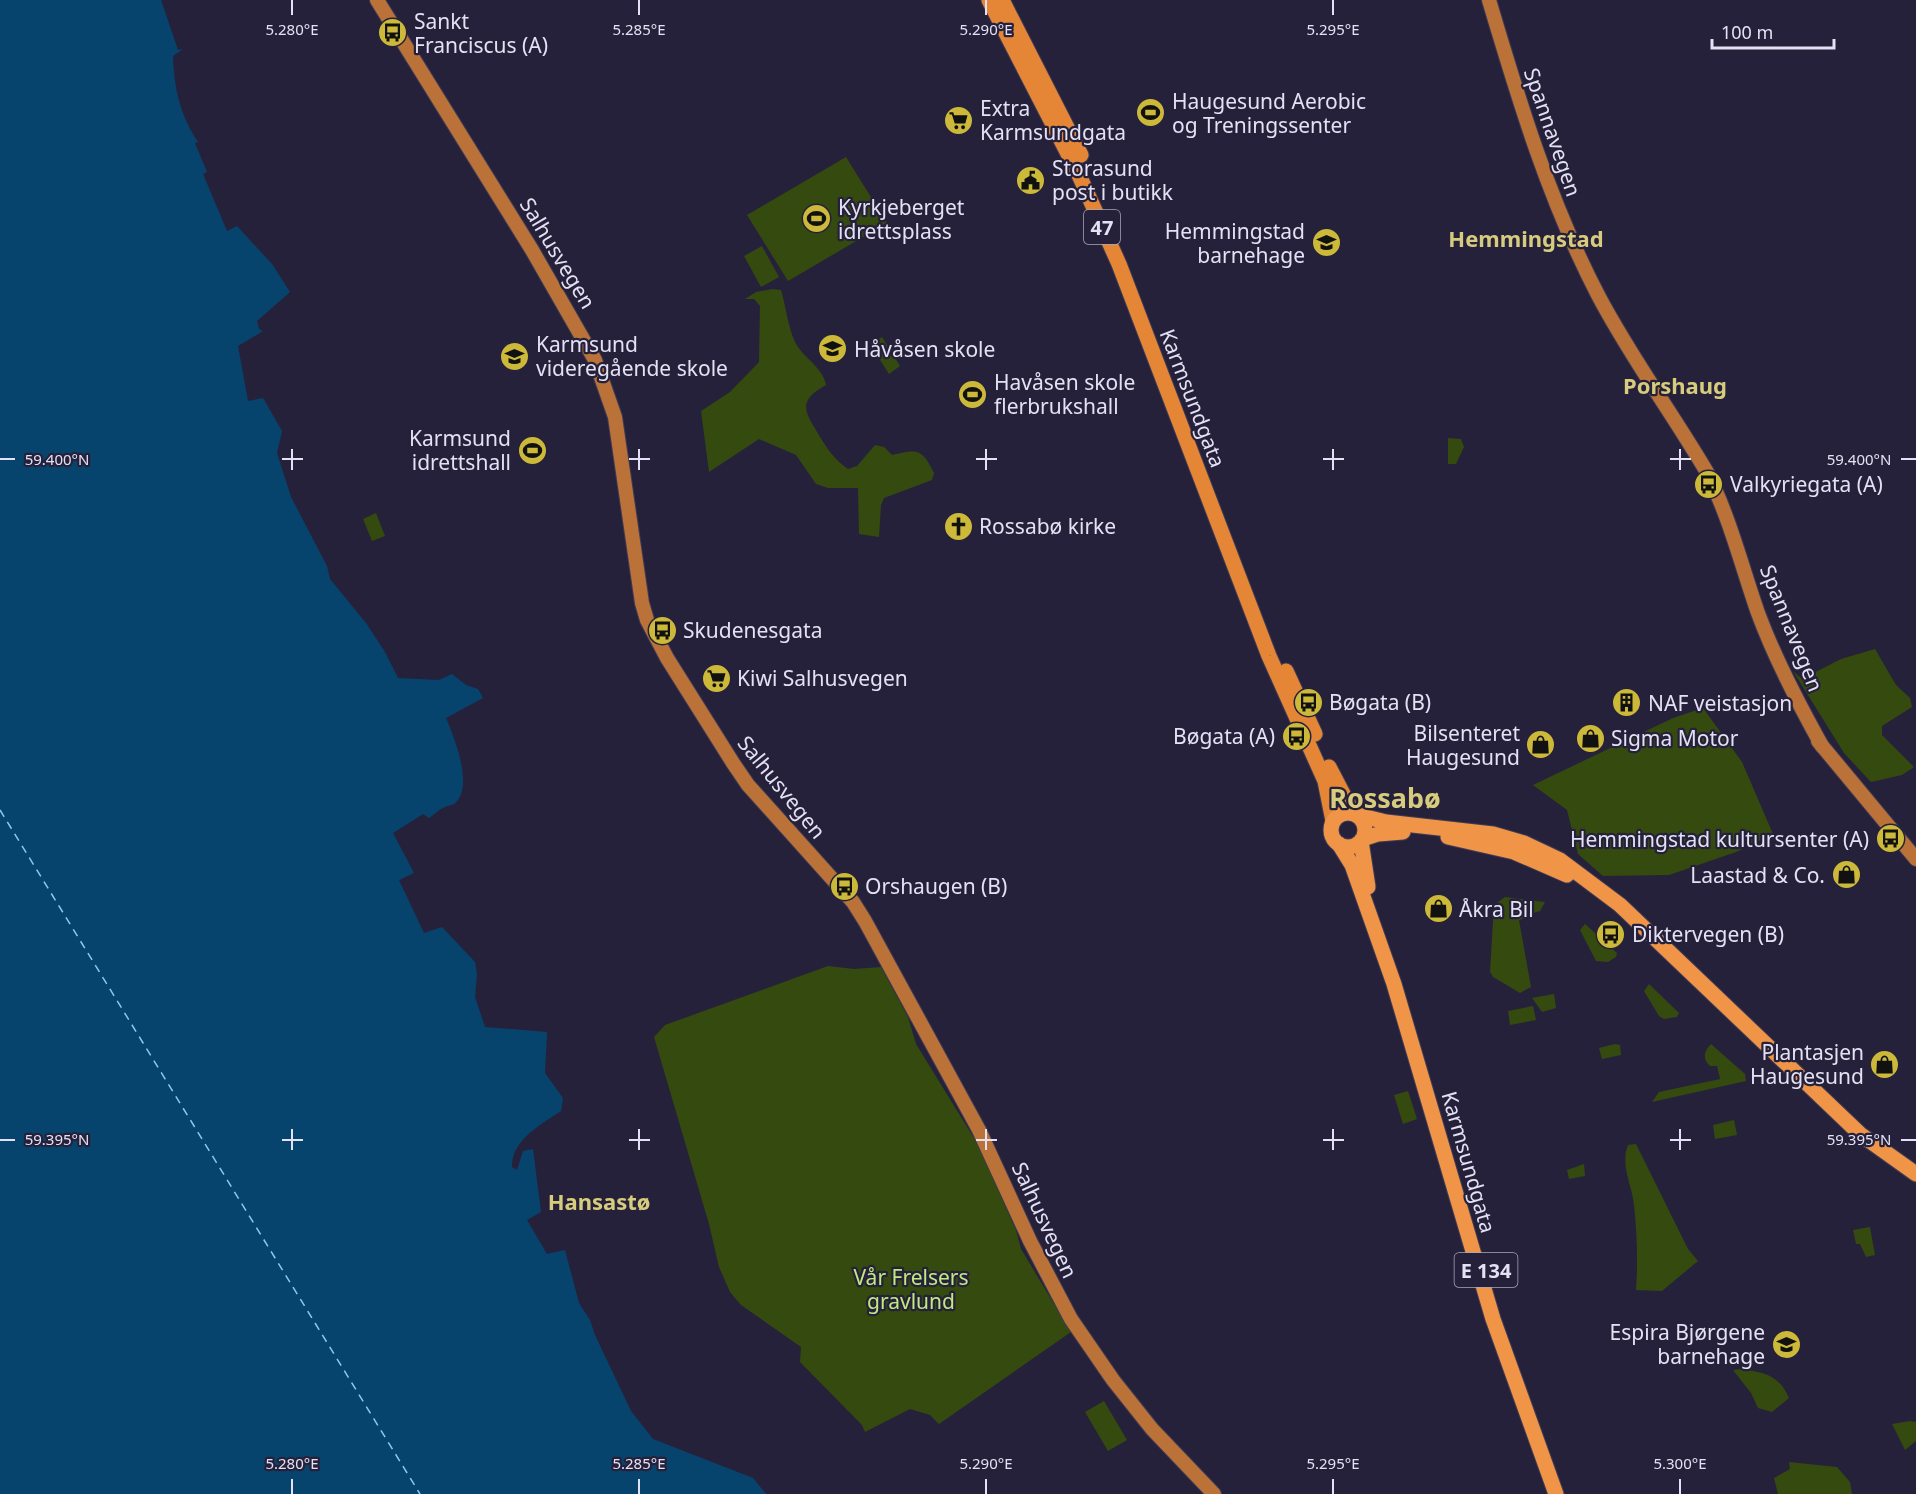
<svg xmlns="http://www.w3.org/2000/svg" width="1916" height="1494" font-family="'Noto Sans',sans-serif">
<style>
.green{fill:#354a0e}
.water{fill:#07446d}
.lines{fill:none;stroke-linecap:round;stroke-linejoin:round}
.ferry{stroke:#91c5f3;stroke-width:1.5;stroke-dasharray:8 6;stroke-linecap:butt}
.secondary-casing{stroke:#403c55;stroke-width:16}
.primary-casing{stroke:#403c55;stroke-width:17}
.trunk-casing{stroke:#403c55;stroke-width:17}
.secondary{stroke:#bb7238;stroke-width:14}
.primary{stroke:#e58637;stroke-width:15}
.trunk{stroke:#f09448;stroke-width:15}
.ticks{fill:none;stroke:#e3e1f3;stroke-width:2}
.labels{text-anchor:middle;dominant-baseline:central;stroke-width:4.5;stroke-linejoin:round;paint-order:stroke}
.shield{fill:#26213b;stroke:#aaa7bc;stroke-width:1.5}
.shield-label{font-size:20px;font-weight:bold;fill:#e3e1f3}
.poi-label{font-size:21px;fill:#e3e1f3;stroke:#26213b;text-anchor:start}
.street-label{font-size:21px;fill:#e3e1f3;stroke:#26213b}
.park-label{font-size:21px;fill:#c0ea7f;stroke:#26213b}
.neighbourhood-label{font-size:22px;font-weight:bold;fill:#d7cc7d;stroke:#26213b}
.district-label{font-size:27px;font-weight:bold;fill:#d7cc7d;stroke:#26213b}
.ticks-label{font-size:15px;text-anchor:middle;fill:#e3e1f3;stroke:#26213b;stroke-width:4.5;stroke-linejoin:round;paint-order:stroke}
</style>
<rect width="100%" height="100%" fill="#26213b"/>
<g class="green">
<path d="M846 157 887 223 788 281 747 215Z"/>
<path d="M762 246 779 277 761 287 744 256Z"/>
<path d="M772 289 781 290C786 307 788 327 795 342 803 358 823 367 826 385 795 402 806 413 820 437 828 450 835 460 848 469L857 466 875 445 884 447 892 455C917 449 922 448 934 473L932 480 884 498 881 505 879 537 859 534 858 488H828L816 484 796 455 759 439 709 472 701 411 730 392 759 362 760 306 754 299H745L756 292Z"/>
<path d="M882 337 900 366 889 374 870 344Z"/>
<path d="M1448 438 1461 439 1464 447 1456 464H1448Z"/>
<path d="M376 513 385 536 372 541 363 519Z"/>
<path d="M1875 649 1896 685 1910 698 1912 707 1882 726V735L1914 767 1902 775 1871 782 1844 753 1793 671 1802 679 1841 659Z"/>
<path d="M1703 708 1742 762 1773 834 1736 852 1669 875 1603 876 1578 854 1567 810 1533 785 1673 718Z"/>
<path d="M1505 897 1545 902 1540 911 1526 915V918L1519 920 1531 987 1520 993 1493 977 1490 972 1494 905Z"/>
<path d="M1585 924 1617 953 1616 957 1608 962 1596 961 1580 930Z"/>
<path d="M828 966 854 969 881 967 908 1017 916 1044 977 1143 1016 1230 1021 1249 1071 1332 939 1424 930 1415 910 1409 865 1432 862 1425 800 1362 801 1347 741 1305 730 1292 719 1267 709 1224 654 1037 665 1025Z"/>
<path d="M1649 984 1679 1013 1677 1017 1664 1019 1659 1016 1644 991Z"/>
<path d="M1554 994 1556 1008 1542 1012 1532 998Z"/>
<path d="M1533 1006 1536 1020 1510 1025 1508 1011Z"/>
<path d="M1615 1044 1620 1045 1621 1055 1602 1059 1599 1048Z"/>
<path d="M1711 1044 1745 1074 1746 1081 1652 1102 1659 1092 1720 1079 1717 1066H1710C1702 1059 1704 1051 1711 1044Z"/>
<path d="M1408 1091 1417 1119 1403 1124 1394 1095Z"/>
<path d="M1734 1120 1737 1135 1715 1139 1713 1125Z"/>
<path d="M1636 1144 1688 1249 1698 1261 1662 1291 1636 1290C1638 1262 1637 1233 1634 1205 1632 1185 1620 1165 1628 1145Z"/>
<path d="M1584 1164 1585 1176 1569 1179 1567 1170Z"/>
<path d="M1870 1227 1875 1255 1866 1257 1860 1244H1856L1853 1230Z"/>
<path d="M1741 1369C1765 1373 1778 1374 1789 1398L1772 1412 1758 1408 1751 1393 1733 1370Z"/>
<path d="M1104 1401 1127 1440 1108 1451 1085 1412Z"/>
<path d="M1910 1421 1916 1422V1441L1905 1450 1892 1424Z"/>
<path d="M1789 1462 1837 1467 1850 1482 1852 1494H1778L1774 1478 1790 1469Z"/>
</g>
<path class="water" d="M0 0H161L178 50 183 49 173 56C174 88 180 115 198 142L195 143 207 172 203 174 227 231 237 226 272 264 290 292 257 321 259 329 263 331 238 346 248 401 263 398 282 431 277 453 291 497 327 566 330 579 366 623 385 652 398 678 439 680 452 674 466 685 478 689 483 698 446 718C454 737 475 788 454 804 451 806 448 805 445 807 439 809 434 815 429 818L423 814 393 833 414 873 399 880 424 933 442 927 475 962 477 974 475 997 485 1027 547 1032 545 1073 563 1098 561 1111C542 1124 511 1140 512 1167L517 1170 523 1151 533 1149 541 1212 527 1220 547 1254 565 1250 579 1303 590 1320 595 1335 631 1411 653 1439 753 1478 766 1494H0Z"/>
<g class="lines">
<path class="ferry" d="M0 810 420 1494"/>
<defs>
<g id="secondary">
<path d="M377 0 532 250 595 360 615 417 642 603 647 620 667 658 733 763 748 785 853 902 865 921 979 1130 1030 1241 1071 1319 1113 1380 1152 1429 1214 1494"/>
<path d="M1489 0C1519 101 1549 201 1598 295 1631 358 1673 414 1708 474 1730 519 1742 567 1758 613 1775 659 1798 703 1822 746"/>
<path d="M1818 741 1916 859"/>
</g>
<g id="primary">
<path d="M989 0 1079 175 1119 264 1269 656 1325 781 1333 821"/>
<path d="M1002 0 1081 155"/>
<path d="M1286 671 1315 734"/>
<path d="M1329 767 1353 813"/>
</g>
<g id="trunk">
<circle cx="1348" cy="830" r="17"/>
<path d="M1358 815 1386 822 1493 834 1524 843 1560 860 1620 905 1860 1134 1916 1174"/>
<path d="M1448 837 1514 852 1567 875"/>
<path d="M1363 839 1378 834 1403 832"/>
<path d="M1361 841 1368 887"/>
<path d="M1339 844 1352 865 1394 984 1493 1319 1556 1494"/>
</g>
</defs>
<use href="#secondary" class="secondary-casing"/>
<use href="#primary" class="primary-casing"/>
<use href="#trunk" class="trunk-casing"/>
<use href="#secondary" class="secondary"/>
<use href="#primary" class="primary"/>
<use href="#trunk" class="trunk"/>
</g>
<path class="ticks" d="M292 0V15M639 0V15M986 0V15M1333 0V15M292 449V470M639 449V470M986 449V470M1333 449V470M1680 449V470M0 459H15M282 459H303M629 459H650M976 459H997M1323 459H1344M1670 459H1691M1901 459H1916M292 1129V1150M639 1129V1150M986 1129V1150M1333 1129V1150M1680 1129V1150M0 1140H15M282 1140H303M629 1140H650M976 1140H997M1323 1140H1344M1670 1140H1691M1901 1140H1916M292 1479V1494M639 1479V1494M986 1479V1494M1333 1479V1494M1680 1479V1494"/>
<defs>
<symbol id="bus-disc" viewBox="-11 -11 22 22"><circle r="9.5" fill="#ccb939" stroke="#26213b"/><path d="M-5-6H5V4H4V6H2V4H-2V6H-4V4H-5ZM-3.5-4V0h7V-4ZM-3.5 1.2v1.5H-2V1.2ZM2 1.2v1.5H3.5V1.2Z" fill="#111"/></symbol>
<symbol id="stadium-disc" viewBox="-11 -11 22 22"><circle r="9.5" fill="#ccb939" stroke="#26213b"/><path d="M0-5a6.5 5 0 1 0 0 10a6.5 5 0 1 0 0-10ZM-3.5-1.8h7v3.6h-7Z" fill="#111"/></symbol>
<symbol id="supermarket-disc" viewBox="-11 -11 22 22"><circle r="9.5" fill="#ccb939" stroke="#26213b"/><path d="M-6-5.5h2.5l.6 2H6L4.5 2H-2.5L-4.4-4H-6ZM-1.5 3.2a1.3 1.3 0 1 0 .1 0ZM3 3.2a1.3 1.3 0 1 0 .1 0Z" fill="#111"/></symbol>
<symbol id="civic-disc" viewBox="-11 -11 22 22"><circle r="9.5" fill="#ccb939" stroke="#26213b"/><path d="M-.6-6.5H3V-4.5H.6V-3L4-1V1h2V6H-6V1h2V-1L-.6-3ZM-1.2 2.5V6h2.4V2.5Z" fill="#111"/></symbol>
<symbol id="school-disc" viewBox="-11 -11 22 22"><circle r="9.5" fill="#ccb939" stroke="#26213b"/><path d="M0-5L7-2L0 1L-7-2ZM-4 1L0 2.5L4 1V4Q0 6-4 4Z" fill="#111"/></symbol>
<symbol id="church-disc" viewBox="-11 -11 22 22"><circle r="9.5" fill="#ccb939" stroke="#26213b"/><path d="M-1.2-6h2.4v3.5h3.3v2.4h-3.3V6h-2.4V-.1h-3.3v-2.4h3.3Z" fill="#111"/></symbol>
<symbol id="building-disc" viewBox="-11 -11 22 22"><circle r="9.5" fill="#ccb939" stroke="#26213b"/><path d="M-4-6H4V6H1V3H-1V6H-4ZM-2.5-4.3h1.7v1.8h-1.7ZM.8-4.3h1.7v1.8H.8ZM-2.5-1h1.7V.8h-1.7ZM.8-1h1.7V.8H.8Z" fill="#111"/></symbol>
<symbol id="shop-disc" viewBox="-11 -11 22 22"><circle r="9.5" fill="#ccb939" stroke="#26213b"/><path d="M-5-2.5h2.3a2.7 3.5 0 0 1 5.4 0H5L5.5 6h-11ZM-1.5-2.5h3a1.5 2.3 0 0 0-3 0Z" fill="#111"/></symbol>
</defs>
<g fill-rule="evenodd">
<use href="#bus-disc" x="376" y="16" width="33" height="33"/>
<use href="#stadium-disc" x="1134" y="96" width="33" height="33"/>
<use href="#supermarket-disc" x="942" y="104" width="33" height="33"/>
<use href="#civic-disc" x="1014" y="164" width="33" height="33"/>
<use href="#stadium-disc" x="800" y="202" width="33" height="33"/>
<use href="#school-disc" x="1310" y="226" width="33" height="33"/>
<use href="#school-disc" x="816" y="332" width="33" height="33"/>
<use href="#school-disc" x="498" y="340" width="33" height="33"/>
<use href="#stadium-disc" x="956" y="378" width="33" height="33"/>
<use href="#stadium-disc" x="516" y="434" width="33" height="33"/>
<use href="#bus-disc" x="1692" y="468" width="33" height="33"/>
<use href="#church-disc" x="942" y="510" width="33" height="33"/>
<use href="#bus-disc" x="646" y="614" width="33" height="33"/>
<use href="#supermarket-disc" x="700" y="662" width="33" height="33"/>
<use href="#bus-disc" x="1292" y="686" width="33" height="33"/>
<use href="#building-disc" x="1610" y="686" width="33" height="33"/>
<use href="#bus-disc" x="1280" y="720" width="33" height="33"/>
<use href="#shop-disc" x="1574" y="722" width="33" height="33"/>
<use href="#shop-disc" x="1524" y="728" width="33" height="33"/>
<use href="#bus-disc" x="1874" y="822" width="33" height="33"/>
<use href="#shop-disc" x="1830" y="858" width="33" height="33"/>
<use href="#bus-disc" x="828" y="870" width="33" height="33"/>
<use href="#shop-disc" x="1422" y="892" width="33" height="33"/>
<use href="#bus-disc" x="1594" y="918" width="33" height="33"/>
<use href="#shop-disc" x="1868" y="1048" width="33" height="33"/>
<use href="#school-disc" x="1770" y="1328" width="33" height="33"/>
</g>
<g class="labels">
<g class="shield">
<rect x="1084" y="210" width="36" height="34" rx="4.5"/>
<rect x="1454.5" y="1253" width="63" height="34" rx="4.5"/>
</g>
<g class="shield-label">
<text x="1102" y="227">47</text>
<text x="1486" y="1270">E 134</text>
</g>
<g class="poi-label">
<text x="414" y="21">Sankt<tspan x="414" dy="24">Franciscus (A)</tspan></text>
<text x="1172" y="101">Haugesund Aerobic<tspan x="1172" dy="24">og Treningssenter</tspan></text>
<text x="980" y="108">Extra<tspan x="980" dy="24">Karmsundgata</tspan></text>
<text x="1052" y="168">Storasund<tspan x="1052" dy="24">post i butikk</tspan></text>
<text x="838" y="207">Kyrkjeberget<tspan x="838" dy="24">idrettsplass</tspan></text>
<text x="1305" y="231" text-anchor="end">Hemmingstad<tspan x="1305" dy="24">barnehage</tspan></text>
<text x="536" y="344">Karmsund<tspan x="536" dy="24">videregående skole</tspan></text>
<text x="854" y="349">Håvåsen skole</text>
<text x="994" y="382">Havåsen skole<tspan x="994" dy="24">flerbrukshall</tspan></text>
<text x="511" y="438" text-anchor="end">Karmsund<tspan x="511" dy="24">idrettshall</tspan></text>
<text x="1730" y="484">Valkyriegata (A)</text>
<text x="979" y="526">Rossabø kirke</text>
<text x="683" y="630">Skudenesgata</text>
<text x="737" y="678">Kiwi Salhusvegen</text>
<text x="1329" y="702">Bøgata (B)</text>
<text x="1648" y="703">NAF veistasjon</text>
<text x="1520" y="733" text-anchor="end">Bilsenteret<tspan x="1520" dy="24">Haugesund</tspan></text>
<text x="1275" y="736" text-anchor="end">Bøgata (A)</text>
<text x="1611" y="738">Sigma Motor</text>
<text x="1869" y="839" text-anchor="end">Hemmingstad kultursenter (A)</text>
<text x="1825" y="875" text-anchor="end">Laastad &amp; Co.</text>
<text x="865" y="886">Orshaugen (B)</text>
<text x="1459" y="909">Åkra Bil</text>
<text x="1632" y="934">Diktervegen (B)</text>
<text x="1864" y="1052" text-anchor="end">Plantasjen<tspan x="1864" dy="24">Haugesund</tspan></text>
<text x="1765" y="1332" text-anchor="end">Espira Bjørgene<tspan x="1765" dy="24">barnehage</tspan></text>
</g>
<g class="street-label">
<text transform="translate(1553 132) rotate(71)">Spannavegen</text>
<text transform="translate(558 253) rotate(59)">Salhusvegen</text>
<text transform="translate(1193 398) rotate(69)">Karmsundgata</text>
<text transform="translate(1792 628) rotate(68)">Spannavegen</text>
<text transform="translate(782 787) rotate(51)">Salhusvegen</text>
<text transform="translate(1469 1162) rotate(74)">Karmsundgata</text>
<text transform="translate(1045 1220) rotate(65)">Salhusvegen</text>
</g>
<g class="park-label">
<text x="911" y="1277">Vår Frelsers<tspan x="911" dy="24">gravlund</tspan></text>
</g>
<g class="neighbourhood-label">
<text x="1526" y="238">Hemmingstad</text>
<text x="1675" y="385">Porshaug</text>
<text x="599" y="1201">Hansastø</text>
</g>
<g class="district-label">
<text x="1385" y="797">Rossabø</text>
</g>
</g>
<g class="ticks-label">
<text x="292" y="35">5.280°E</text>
<text x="639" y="35">5.285°E</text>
<text x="986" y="35">5.290°E</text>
<text x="1333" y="35">5.295°E</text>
<text x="57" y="465">59.400°N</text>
<text x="1859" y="465">59.400°N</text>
<text x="57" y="1145">59.395°N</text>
<text x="1859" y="1145">59.395°N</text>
<text x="292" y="1469">5.280°E</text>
<text x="639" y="1469">5.285°E</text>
<text x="986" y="1469">5.290°E</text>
<text x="1333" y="1469">5.295°E</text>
<text x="1680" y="1469">5.300°E</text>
</g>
<path d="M1712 39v9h122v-9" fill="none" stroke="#e3e1f3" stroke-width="3"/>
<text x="1721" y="39" font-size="18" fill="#e3e1f3" stroke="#26213b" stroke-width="4.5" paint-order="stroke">100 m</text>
</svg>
